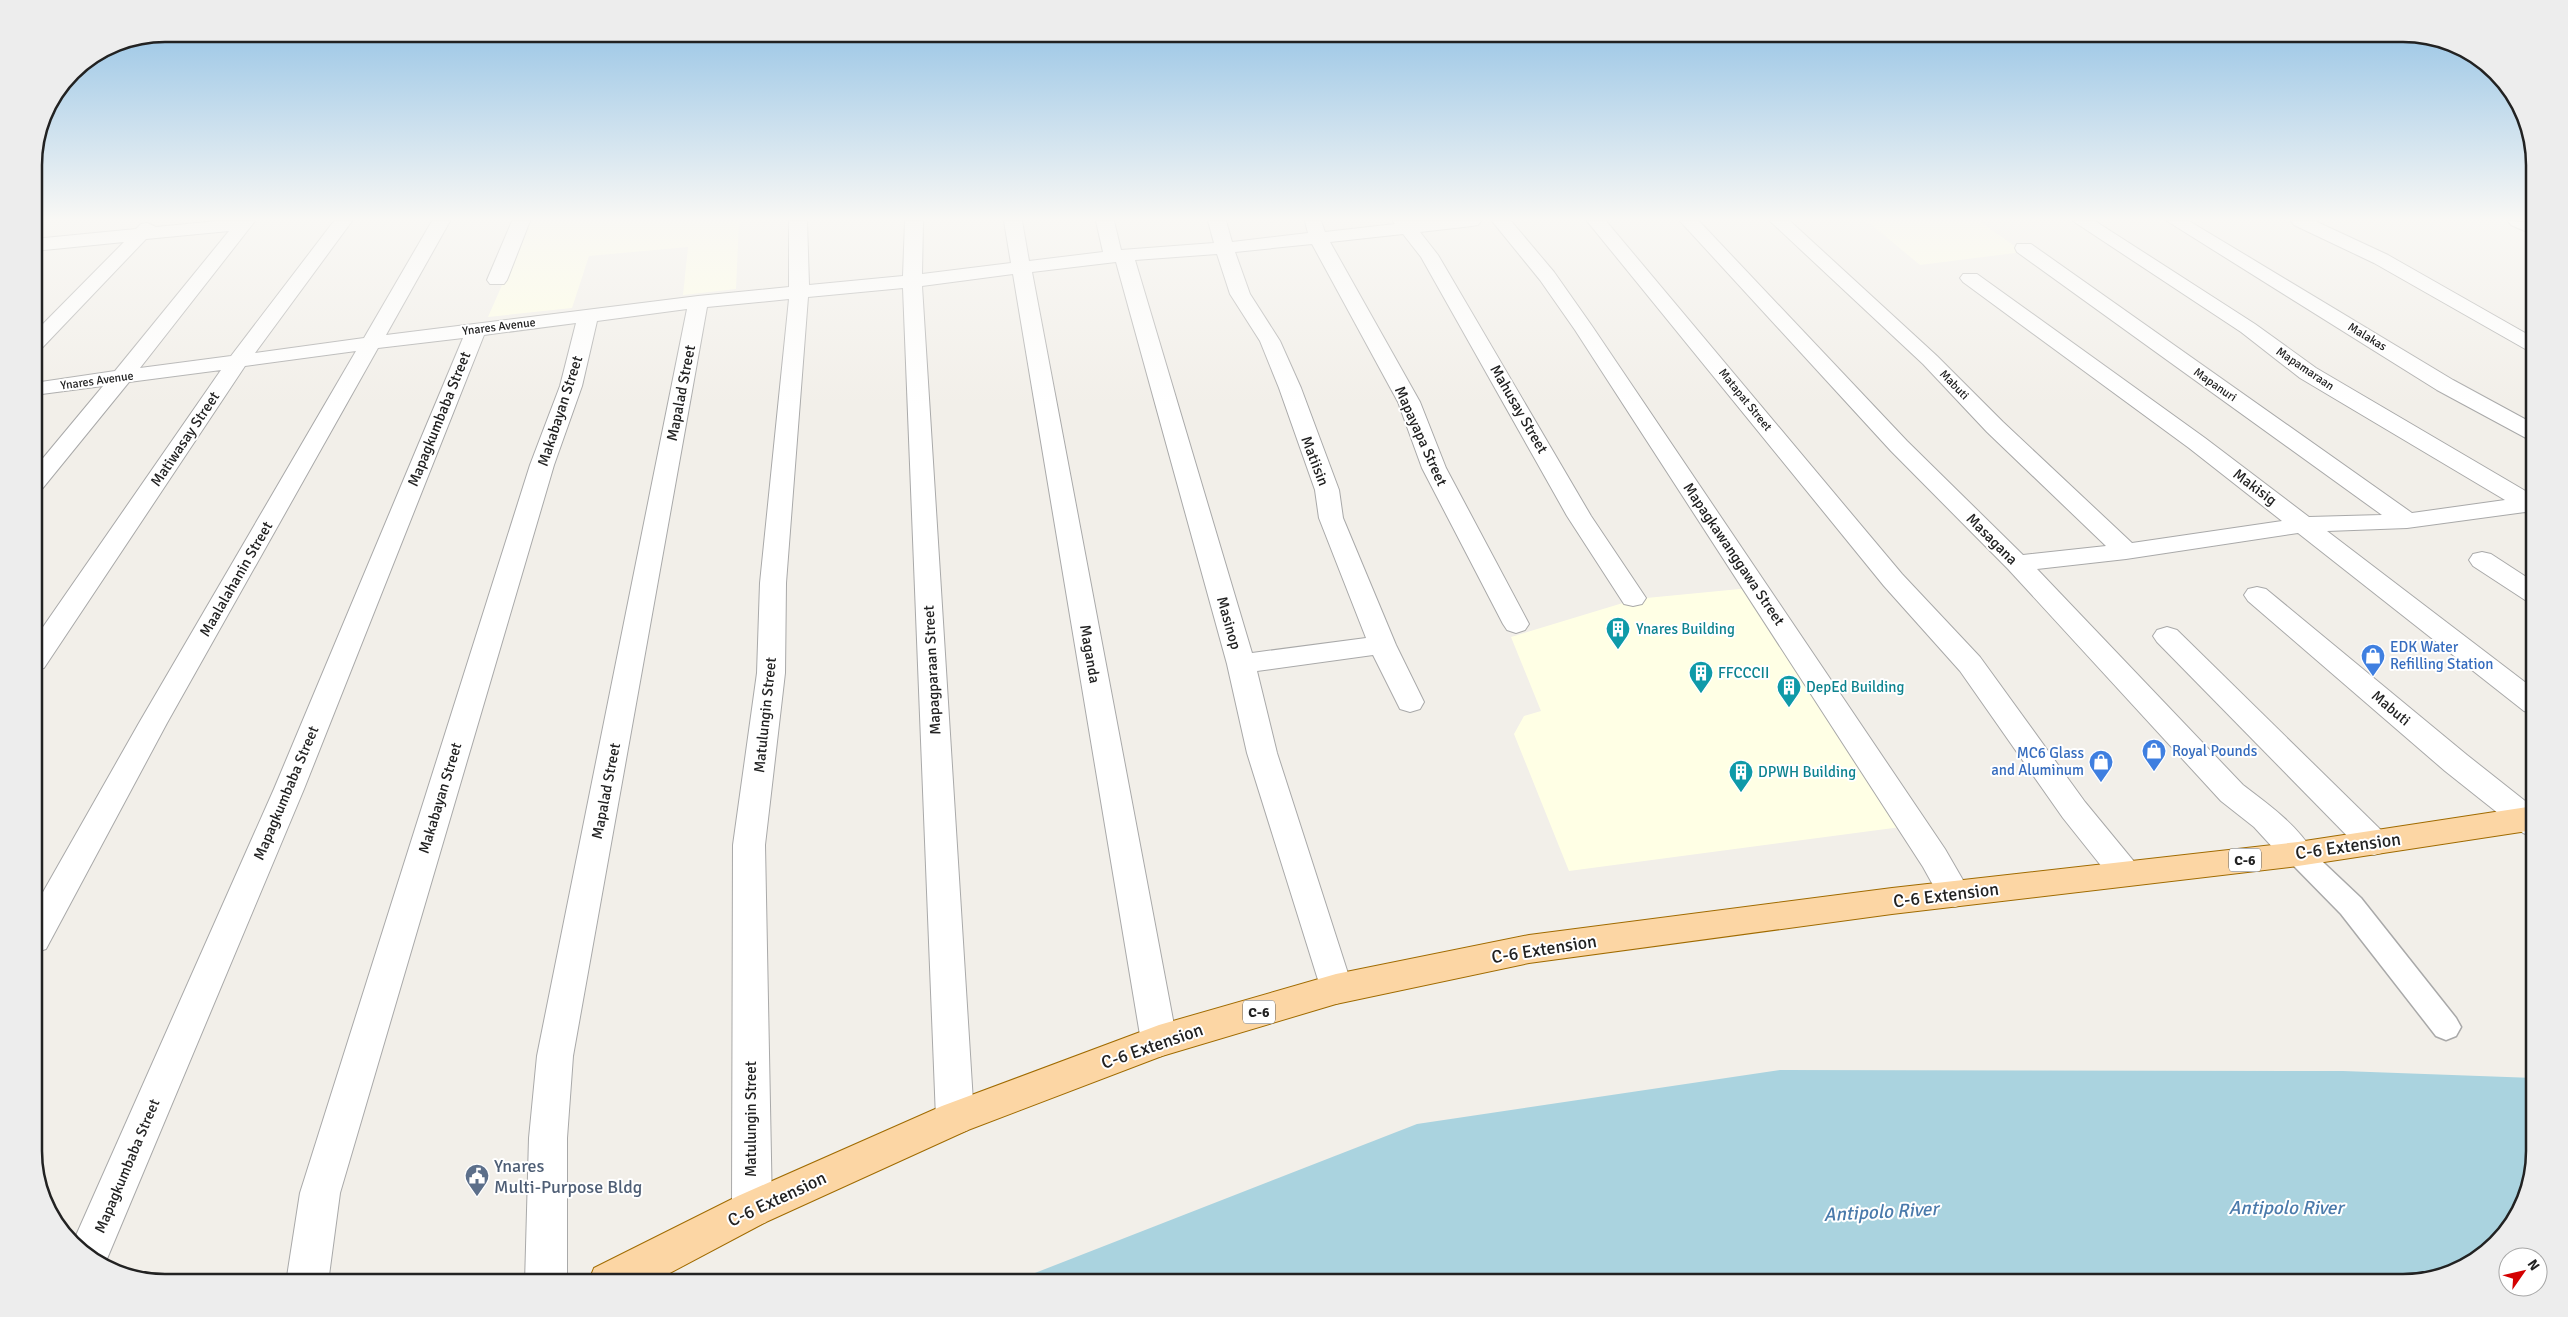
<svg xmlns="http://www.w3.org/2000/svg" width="2568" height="1317" font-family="Signika,sans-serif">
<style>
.education{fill:#ffffe5}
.water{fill:#aad3df}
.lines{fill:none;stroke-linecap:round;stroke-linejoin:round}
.service-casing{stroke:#a9a9a9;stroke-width:3}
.minor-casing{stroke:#a9a9a9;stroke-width:2}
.primary-casing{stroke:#a06b00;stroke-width:2}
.service{fill:#fff;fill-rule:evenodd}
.minor{fill:#fff;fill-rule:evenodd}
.primary{fill:#fcd6a4;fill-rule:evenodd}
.labels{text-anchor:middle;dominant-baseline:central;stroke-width:4;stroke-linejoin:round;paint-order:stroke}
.far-street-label{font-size:12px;fill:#222;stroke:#fff}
.shield{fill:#fff;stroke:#646464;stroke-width:1}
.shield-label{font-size:14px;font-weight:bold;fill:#222}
.street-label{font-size:15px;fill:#222;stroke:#fff}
.culture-label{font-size:15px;fill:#0d838f;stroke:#fff;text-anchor:start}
.shop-label{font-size:15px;fill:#366cbe;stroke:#fff;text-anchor:start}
.near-street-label{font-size:18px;fill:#222;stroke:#fff}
.near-service-label{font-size:18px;fill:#4e5e75;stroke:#fff;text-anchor:start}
.near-water-label{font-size:19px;font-style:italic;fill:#4a7aab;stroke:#fff}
.rim{fill:none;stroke:#222;stroke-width:2.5}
</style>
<rect width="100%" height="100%" fill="#f2efe9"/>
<g class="education">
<path d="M530 221H739L736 289 683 295 688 247 589 256 572 308 488 317Z"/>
<path d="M1867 221H1979L2023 252 1920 265Z"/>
<path d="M1750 588 1901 827 1569 871 1514 734 1524 716 1541 711 1511 637 1636 599Z"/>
</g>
<path class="water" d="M1780 1070 2343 1071 2534 1078V1151L2521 1210 2469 1265 2403 1283H1013L1017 1280 1417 1124Z"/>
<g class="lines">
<defs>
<path id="service" d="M2298 844 2307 847 2361 898 2456 1018 2461 1027 2456 1036 2446 1040 2436 1036 2341 914 2289 861 2285 854 2289 847Z"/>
<g id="minor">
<path d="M217 221H255L140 368 231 356 334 221H352L255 353 364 338 432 221H450L386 335 698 296 789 287V221H807L809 285 903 276 905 221H923L922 274 1011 263 1004 221H1022L1029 261 1103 252 1096 221H1114L1121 250 1214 243 1208 221H1226L1232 242 1308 233 1305 221H1321L1325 232 1395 224 1393 221H1481L1478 225 1472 226 1420 232 1438 255 1591 516 1646 598 1642 604 1633 606 1624 604 1567 516 1421 257 1403 234 1330 242 1420 402 1446 468 1529 624 1525 630 1516 633 1507 630 1503 624 1422 468 1398 402 1312 244 1235 252 1250 294 1280 341 1301 388 1339 490 1343 518 1396 645 1424 702 1420 709 1410 712 1400 709 1373 655 1257 671 1277 753 1353 989 1348 999 1336 1004 1324 999 1247 753 1227 664 1116 262 1032 272 1177 1041 1172 1052 1159 1057 1146 1052 1141 1041 1013 274 922 286 974 1118 968 1130 955 1135 942 1130 936 1118 903 288 808 297 786 583 785 673 765 845 772 1209 766 1222 752 1228 738 1222 732 1209 733 845 757 673 760 583 789 299 707 307 573 1056 567 1138V1283H525L529 1138 537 1056 687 309 597 321 582 386 554 465 340 1193 328 1283H286L300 1193 530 465 560 386 576 323 484 335 304 789 104 1266 74 1240 274 789 463 338 378 348 167 723 46 949 34 953V908L139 723 356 351 245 366 44 668 34 670V640L221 370 129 382 42 489 34 491V469L103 386 34 395V383L115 371 229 231 146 239 41 349 34 351V333L124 242 34 251V239L136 229 141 224 147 223 156 227ZM1217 254 1230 294 1260 341 1279 388 1315 490 1319 518 1366 638 1252 653 1135 260Z"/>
<path d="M512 221H530L507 280 504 284H490L487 280Z"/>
<path d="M1492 221H1511L1554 272 1592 326 1945 849 1971 894 1967 903 1955 907 1943 903 1923 867 1575 330 1540 280Z"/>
<path d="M1587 221H1606L1902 574 1980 657 2085 802 2136 864 2141 873 2136 882 2125 886 2114 882 2063 818 1960 671 1884 586Z"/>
<path d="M1680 221H1699L1907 441 2023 555 2106 546 1987 432 1923 364 1770 221H1790L1937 356 2003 422 2132 543 2282 521 2189 448 1963 282 1960 278 1963 274H1977L2205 438 2309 517 2382 515 2017 252 2015 248 2017 244H2031L2412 513 2505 500 2300 378 2241 332 2073 221H2095L2255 324 2316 368 2534 496V514L2525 512 2407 528 2327 531 2534 689V714L2524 711 2298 533 2126 559 2037 569 2243 785C2268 804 2299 826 2314 854L2309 863 2298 866 2287 863 2254 827 2221 801 2008 569 1891 451Z"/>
<path d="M2167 221H2189L2453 380 2534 424V440L2526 438 2437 390Z"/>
<path d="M2291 221H2315L2388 255 2534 338V352L2527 350 2374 263 2294 225Z"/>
<path d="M2508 221 2534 223V235L2511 225Z"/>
<path d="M2482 552 2491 554 2534 582V602L2525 600 2473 566 2469 560 2473 554Z"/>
<path d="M2257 587 2266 589 2467 755 2534 808V837L2523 833 2445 771 2248 601 2244 595 2248 589Z"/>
<path d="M2167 627 2177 630 2385 834 2390 843 2385 852 2374 855 2363 852 2157 642 2153 636 2157 630Z"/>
</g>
<path id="primary" d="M2534 806V830L2298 866 1892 914 1529 963 1336 1004 1162 1056 968 1130 766 1222 651 1283H588L594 1268 738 1196 942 1106 1159 1025 1336 974 1529 935 1892 888 2298 842Z"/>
</defs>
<use href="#service" class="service-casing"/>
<use href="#minor" class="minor-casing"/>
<use href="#primary" class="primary-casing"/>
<use href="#service" class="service"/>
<use href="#minor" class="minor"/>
<use href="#primary" class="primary"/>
</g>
<linearGradient id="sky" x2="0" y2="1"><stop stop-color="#8fc0e4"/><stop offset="0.54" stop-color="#f9f8f5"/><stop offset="1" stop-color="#f9f8f5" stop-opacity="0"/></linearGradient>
<rect width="2568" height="406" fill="url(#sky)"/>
<defs>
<symbol id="building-pin" viewBox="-11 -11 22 30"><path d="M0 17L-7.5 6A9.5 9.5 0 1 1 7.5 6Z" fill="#0f9aa8" stroke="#fff"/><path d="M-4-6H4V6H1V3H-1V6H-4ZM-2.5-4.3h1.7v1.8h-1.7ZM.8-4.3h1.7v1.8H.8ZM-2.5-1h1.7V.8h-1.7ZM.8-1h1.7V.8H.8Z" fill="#fff"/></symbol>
<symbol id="shop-pin" viewBox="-11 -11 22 30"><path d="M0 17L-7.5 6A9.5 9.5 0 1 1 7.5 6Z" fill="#3f7fe0" stroke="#fff"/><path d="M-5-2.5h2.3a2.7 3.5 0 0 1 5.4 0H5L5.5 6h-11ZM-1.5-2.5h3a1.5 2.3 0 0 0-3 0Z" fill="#fff"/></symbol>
<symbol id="civic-pin" viewBox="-11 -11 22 30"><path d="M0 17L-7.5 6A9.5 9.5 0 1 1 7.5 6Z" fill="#5c6f8a" stroke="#fff"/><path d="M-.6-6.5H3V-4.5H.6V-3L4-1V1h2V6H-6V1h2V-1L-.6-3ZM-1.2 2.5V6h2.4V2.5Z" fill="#fff"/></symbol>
</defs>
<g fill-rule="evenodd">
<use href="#building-pin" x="1604" y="615" width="28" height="38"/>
<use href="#shop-pin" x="2359" y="642" width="28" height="38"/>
<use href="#building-pin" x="1687" y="659" width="28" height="38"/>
<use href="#building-pin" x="1775" y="673" width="28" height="38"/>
<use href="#shop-pin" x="2140" y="737" width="28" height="38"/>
<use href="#shop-pin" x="2087" y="748" width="28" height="38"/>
<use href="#building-pin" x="1727" y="758" width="28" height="38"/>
<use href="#civic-pin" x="463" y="1162" width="28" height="38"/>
</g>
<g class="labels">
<g class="far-street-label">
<text transform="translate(499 327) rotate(-7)">Ynares Avenue</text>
<text transform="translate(2367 337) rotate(31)">Malakas</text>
<text transform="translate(2305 369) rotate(34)">Mapamaraan</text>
<text transform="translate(97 381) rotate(-8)">Ynares Avenue</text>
<text transform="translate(1954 385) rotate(46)">Mabuti</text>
<text transform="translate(2215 385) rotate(35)">Mapanuri</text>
<text transform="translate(1745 400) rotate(51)">Matapat Street</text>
</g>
<g class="shield">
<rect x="2229" y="848.5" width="32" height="23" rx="4"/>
<rect x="1243" y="1000.5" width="32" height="23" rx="4"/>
</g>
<g class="shield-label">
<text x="2245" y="860">C-6</text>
<text x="1259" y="1012">C-6</text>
</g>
<g class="street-label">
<text transform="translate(681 393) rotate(-79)">Mapalad Street</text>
<text transform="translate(1519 409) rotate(60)">Mahusay Street</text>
<text transform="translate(560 411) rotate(-72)">Makabayan Street</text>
<text transform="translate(439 419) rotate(-68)">Mapagkumbaba Street</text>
<text transform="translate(1421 436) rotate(66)">Mapayapa Street</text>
<text transform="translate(185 439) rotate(-56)">Matiwasay Street</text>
<text transform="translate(1315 461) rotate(69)">Matiisin</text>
<text transform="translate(2255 487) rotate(37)">Makisig</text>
<text transform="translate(1992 539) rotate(45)">Masagana</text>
<text transform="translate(1734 554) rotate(56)">Mapagkawanggawa Street</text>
<text transform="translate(236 579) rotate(-60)">Maalalahanin Street</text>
<text transform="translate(1229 623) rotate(74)">Masinop</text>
<text transform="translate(1090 654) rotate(80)">Maganda</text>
<text transform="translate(932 670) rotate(-93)">Mapagparaan Street</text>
<text transform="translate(2391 708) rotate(40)">Mabuti</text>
<text transform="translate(765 715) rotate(-84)">Matulungin Street</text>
<text transform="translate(606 791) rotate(-79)">Mapalad Street</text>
<text transform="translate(286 793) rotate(-67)">Mapagkumbaba Street</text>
<text transform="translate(440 798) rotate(-73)">Makabayan Street</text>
<text transform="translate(751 1119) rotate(-90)">Matulungin Street</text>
<text transform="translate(127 1166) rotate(-67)">Mapagkumbaba Street</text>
</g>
<g class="culture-label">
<text x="1636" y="629">Ynares Building</text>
<text x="1718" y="673">FFCCCII</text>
<text x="1806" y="687">DepEd Building</text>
<text x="1758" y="772">DPWH Building</text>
</g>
<g class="shop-label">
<text x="2390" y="647">EDK Water<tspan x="2390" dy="17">Refilling Station</tspan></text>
<text x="2172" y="751">Royal Pounds</text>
<text x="2084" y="753" text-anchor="end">MC6 Glass<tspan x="2084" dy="17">and Aluminum</tspan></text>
</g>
<g class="near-street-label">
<text transform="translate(2348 846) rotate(-8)">C-6 Extension</text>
<text transform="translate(1946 895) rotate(-7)">C-6 Extension</text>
<text transform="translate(1544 949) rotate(-9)">C-6 Extension</text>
<text transform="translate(1152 1046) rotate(-19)">C-6 Extension</text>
<text transform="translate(777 1199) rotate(-25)">C-6 Extension</text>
</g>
<g class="near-service-label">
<text x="494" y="1166">Ynares<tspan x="494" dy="21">Multi-Purpose Bldg</tspan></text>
</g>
<g class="near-water-label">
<text x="2286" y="1208">Antipolo River</text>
<text transform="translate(1881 1212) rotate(-3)">Antipolo River</text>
</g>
</g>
<path d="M0 0H2568V1317H0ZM165 42H2403A123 123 0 0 1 2526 165V1151A123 123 0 0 1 2403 1274H165A123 123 0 0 1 42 1151V165A123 123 0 0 1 165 42Z" fill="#ededed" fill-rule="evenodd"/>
<path class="rim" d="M165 42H2403A123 123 0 0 1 2526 165V1151A123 123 0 0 1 2403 1274H165A123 123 0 0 1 42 1151V165A123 123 0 0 1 165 42Z"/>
<g transform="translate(2523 1272) rotate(56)"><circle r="24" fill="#ffffff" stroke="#a7a7a7"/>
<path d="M0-4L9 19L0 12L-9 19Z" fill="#d40000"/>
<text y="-8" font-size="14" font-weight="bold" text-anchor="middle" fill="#222222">N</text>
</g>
</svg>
